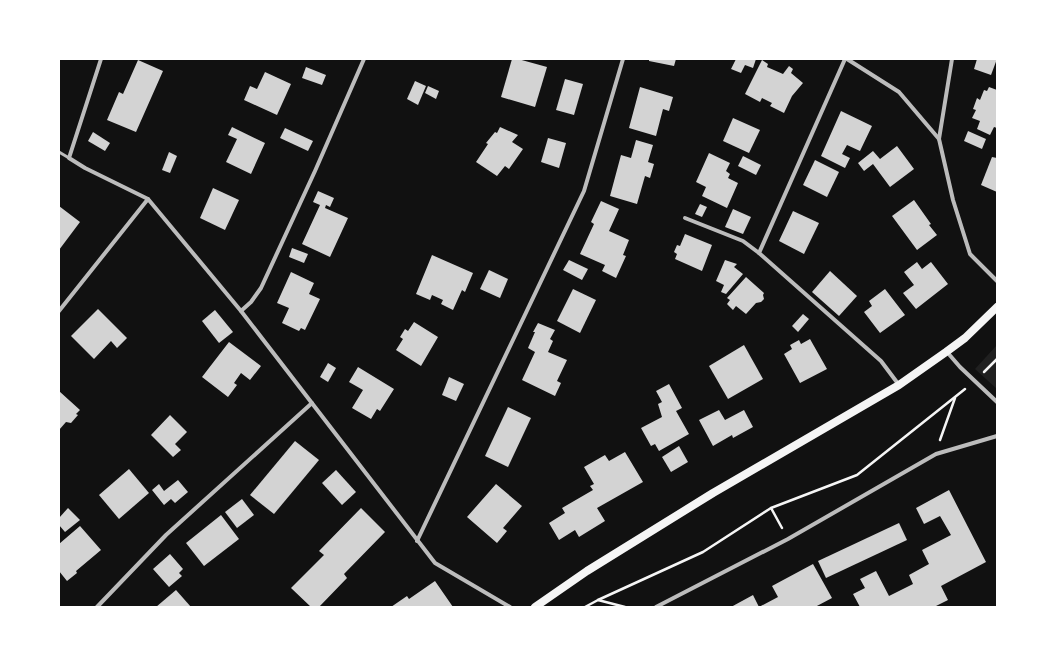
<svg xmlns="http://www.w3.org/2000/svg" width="1056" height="666" font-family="'IBM Plex Sans',sans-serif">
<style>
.green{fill:#202020}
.building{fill:#d3d3d3}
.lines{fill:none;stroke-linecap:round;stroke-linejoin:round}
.path{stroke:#f5f5f5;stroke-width:2.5}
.service{stroke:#bcbcbc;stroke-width:3}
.minor{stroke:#bcbcbc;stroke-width:4}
.secondary{stroke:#f5f5f5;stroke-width:8}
</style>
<rect width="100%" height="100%" fill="#111"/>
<path class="green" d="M997 345V389L975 369Z"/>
<g class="building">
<path d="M512 59H518L547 67 535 107 501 97Z"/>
<path d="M649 59H676L674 66 649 61Z"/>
<path d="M736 59H756L753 68 745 65 741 73 731 69Z"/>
<path d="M977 59H997L991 75 974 69Z"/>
<path d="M138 60 163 71 136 132 107 120 119 92 123 94Z"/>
<path d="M762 60 768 64 767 67 783 74 789 66 793 69 791 73 803 83 792 96 784 113 770 106 772 103 762 98 760 102 745 94Z"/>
<path d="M306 67 326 75 322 85 302 78Z"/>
<path d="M265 72 291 84 277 115 244 100 250 86 257 89Z"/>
<path d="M565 79 583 84 574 115 556 110Z"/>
<path d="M415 81 426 86 418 105 407 99Z"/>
<path d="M428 86 439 91 436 99 425 93Z"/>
<path d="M640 87 673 97 669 111 663 109 656 136 629 128Z"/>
<path d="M989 87 997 90V128L994 127 990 135 977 129 980 121 972 118 976 110 973 109 977 98 980 100 984 90 987 91Z"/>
<path d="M841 111 872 126 860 151 847 145 842 154 850 158 845 168 821 156Z"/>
<path d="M733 118 760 130 749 153 723 141Z"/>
<path d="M232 127 265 143 251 174 226 162 237 139 228 135Z"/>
<path d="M500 127 518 135 512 142 523 149 509 169 505 166 497 176 476 162 488 144 486 143 495 132 497 133Z"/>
<path d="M285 128 313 141 308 151 280 138Z"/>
<path d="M968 131 986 139 982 149 964 141Z"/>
<path d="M93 132 110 143 105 151 88 141Z"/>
<path d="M548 138 566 143 559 168 541 162Z"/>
<path d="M636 140 653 145 648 162 654 164 650 178 645 176 637 204 610 196 621 155 631 158Z"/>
<path d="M897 146 914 169 890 187 873 164 864 171 858 163 873 151 880 159Z"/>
<path d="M169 152 177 156 170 173 162 170Z"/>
<path d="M709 153 730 163 726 171 730 174 728 178 738 183 727 208 702 196 706 187 696 182Z"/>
<path d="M743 156 761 165 756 175 738 166Z"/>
<path d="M992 157 997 158V192L981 185Z"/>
<path d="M815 160 839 172 827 197 803 185Z"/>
<path d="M213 188 239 200 225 230 200 218Z"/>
<path d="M318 191 334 198 330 207 326 205 325 208 348 218 330 257 302 244 320 205 313 202Z"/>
<path d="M914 200 931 224 929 225 937 235 917 250 892 216Z"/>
<path d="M601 201 619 209 609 231 629 240 623 255 626 256 616 278 602 271 605 265 580 254 594 224 591 222Z"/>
<path d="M700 204 707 207 702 217 695 214Z"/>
<path d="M59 206 80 222 59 250Z"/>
<path d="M733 209 751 217 743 234 725 227Z"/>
<path d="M793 211 819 223 804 254 779 241Z"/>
<path d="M685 234 712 245 702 271 675 259 677 254 674 252 677 245 680 246Z"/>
<path d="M292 248 308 254 304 263 289 257Z"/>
<path d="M432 255 473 273 465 292 462 290 453 310 441 304 443 300 432 295 430 300 416 294Z"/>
<path d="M569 260 588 269 582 280 563 270Z"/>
<path d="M725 260 737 264 734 267 743 274 726 294 721 292 724 285 716 281Z"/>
<path d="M917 262 922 269 931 262 948 284 916 309 903 293 914 285 904 272Z"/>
<path d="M489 270 508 279 500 298 480 289Z"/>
<path d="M830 271 857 296 839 316 812 292Z"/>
<path d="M291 272 314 283 309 294 320 299 305 330 301 328 299 331 282 323 289 308 277 303Z"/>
<path d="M746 277 764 293 763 295 764 299 761 302 756 303 746 314 736 306 733 310 727 304 730 300 727 298Z"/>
<path d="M573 289 596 300 580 333 557 321Z"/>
<path d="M885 289 905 315 880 333 864 312 872 306 869 301Z"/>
<path d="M98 309 127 338 117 348 111 341 94 359 71 336Z"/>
<path d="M215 310 233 332 219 343 202 321Z"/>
<path d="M803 314 809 319 798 332 792 326Z"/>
<path d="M414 322 438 337 421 366 396 350 403 339 400 337 405 329 408 331Z"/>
<path d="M538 323 555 330 550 339 553 341 548 352 567 360 557 381 561 383 555 396 522 380 535 352 528 348 535 332H533Z"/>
<path d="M810 339 827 369 800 383 784 354 792 349 790 345 799 340 801 344Z"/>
<path d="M229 342 261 366 250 380 241 373 234 383 237 385 228 397 202 377Z"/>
<path d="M744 345 763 379 728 399 709 366Z"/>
<path d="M328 363 336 368 328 382 320 377Z"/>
<path d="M358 367 394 389 380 411 377 409 371 419 352 408 363 390 349 382Z"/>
<path d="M449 377 464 384 456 401 442 395Z"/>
<path d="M669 384 682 408 676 411 689 434 659 451 655 444 651 446 641 428 662 417 658 404 662 402 656 391Z"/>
<path d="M59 391 80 410 76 414 78 415 71 423 66 422 59 430Z"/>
<path d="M508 407 531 418 508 467 485 456Z"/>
<path d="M719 410 725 420 744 410 753 427 733 438 732 435 713 446 699 420Z"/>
<path d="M170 415 187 432 175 444 181 450 173 457 151 435Z"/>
<path d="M295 441 319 460 274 514 250 495Z"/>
<path d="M679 446 688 462 671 472 662 457Z"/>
<path d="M625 452 643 482 597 508 605 521 579 537 575 530 559 540 549 523 565 513 562 508 593 490 590 486 594 484 584 467 605 455 609 461Z"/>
<path d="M129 469 149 493 119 519 99 495Z"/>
<path d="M336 470 356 492 342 505 322 483Z"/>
<path d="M178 480 188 492 175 503 171 499 164 505 152 490 159 484 164 491Z"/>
<path d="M496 484 522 506 503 528 507 531 497 543 467 517Z"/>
<path d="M949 490 986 562 941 586 948 600 934 607H860L853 594 865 588 860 579 876 571 889 596 913 584 909 575 929 564 922 550 951 535 940 516 924 524 916 508Z"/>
<path d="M242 499 254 515 237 528 225 512Z"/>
<path d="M68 508 80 520 65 532 59 525V518Z"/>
<path d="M361 508 385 532 344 574 347 578 319 607H311L291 588 324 555 319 551Z"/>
<path d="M221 515 239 539 204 566 186 543Z"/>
<path d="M899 523 907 540 826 578 818 561Z"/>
<path d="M80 526 101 550 76 571 77 573 67 581 59 571V544Z"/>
<path d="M170 554 183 569 179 573 182 576 169 587 153 569Z"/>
<path d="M813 564 832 598 815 607H731L753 595 759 607 778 597 772 586Z"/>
<path d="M435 581 453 607H391L407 596 409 599Z"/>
<path d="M176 590 191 607H156Z"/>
</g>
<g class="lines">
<g class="path">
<path d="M984 372 997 359"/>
<path d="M940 440 955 398"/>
<path d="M771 508 782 528"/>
<path d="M598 600 625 607"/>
<path d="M585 607 598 600 703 552 771 508 857 475 965 389"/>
</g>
<path class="service" d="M59 152 69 158"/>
<g class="minor">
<path d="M101 59 69 158 85 168 148 199 241 311 435 563 510 607"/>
<path d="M845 59 759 253 881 361 899 385"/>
<path d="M847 59 899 92 939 139 953 200 970 254 997 281"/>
<path d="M939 139 952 59"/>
<path d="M685 218 743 241 759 253"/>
<path d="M59 311 148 199"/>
<path d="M241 311 251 302 261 288 315 171 364 59"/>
<path d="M947 352 960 367 997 402"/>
<path d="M417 541 584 191 623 59"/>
<path d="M97 607 166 535 312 403"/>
<path d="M656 607 788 539 936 454 997 436"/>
</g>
<path class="secondary" d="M535 607 587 571 713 493 899 385 946 352 965 338 997 307"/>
</g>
<rect width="1056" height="666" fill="none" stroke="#ffffff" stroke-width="120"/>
</svg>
